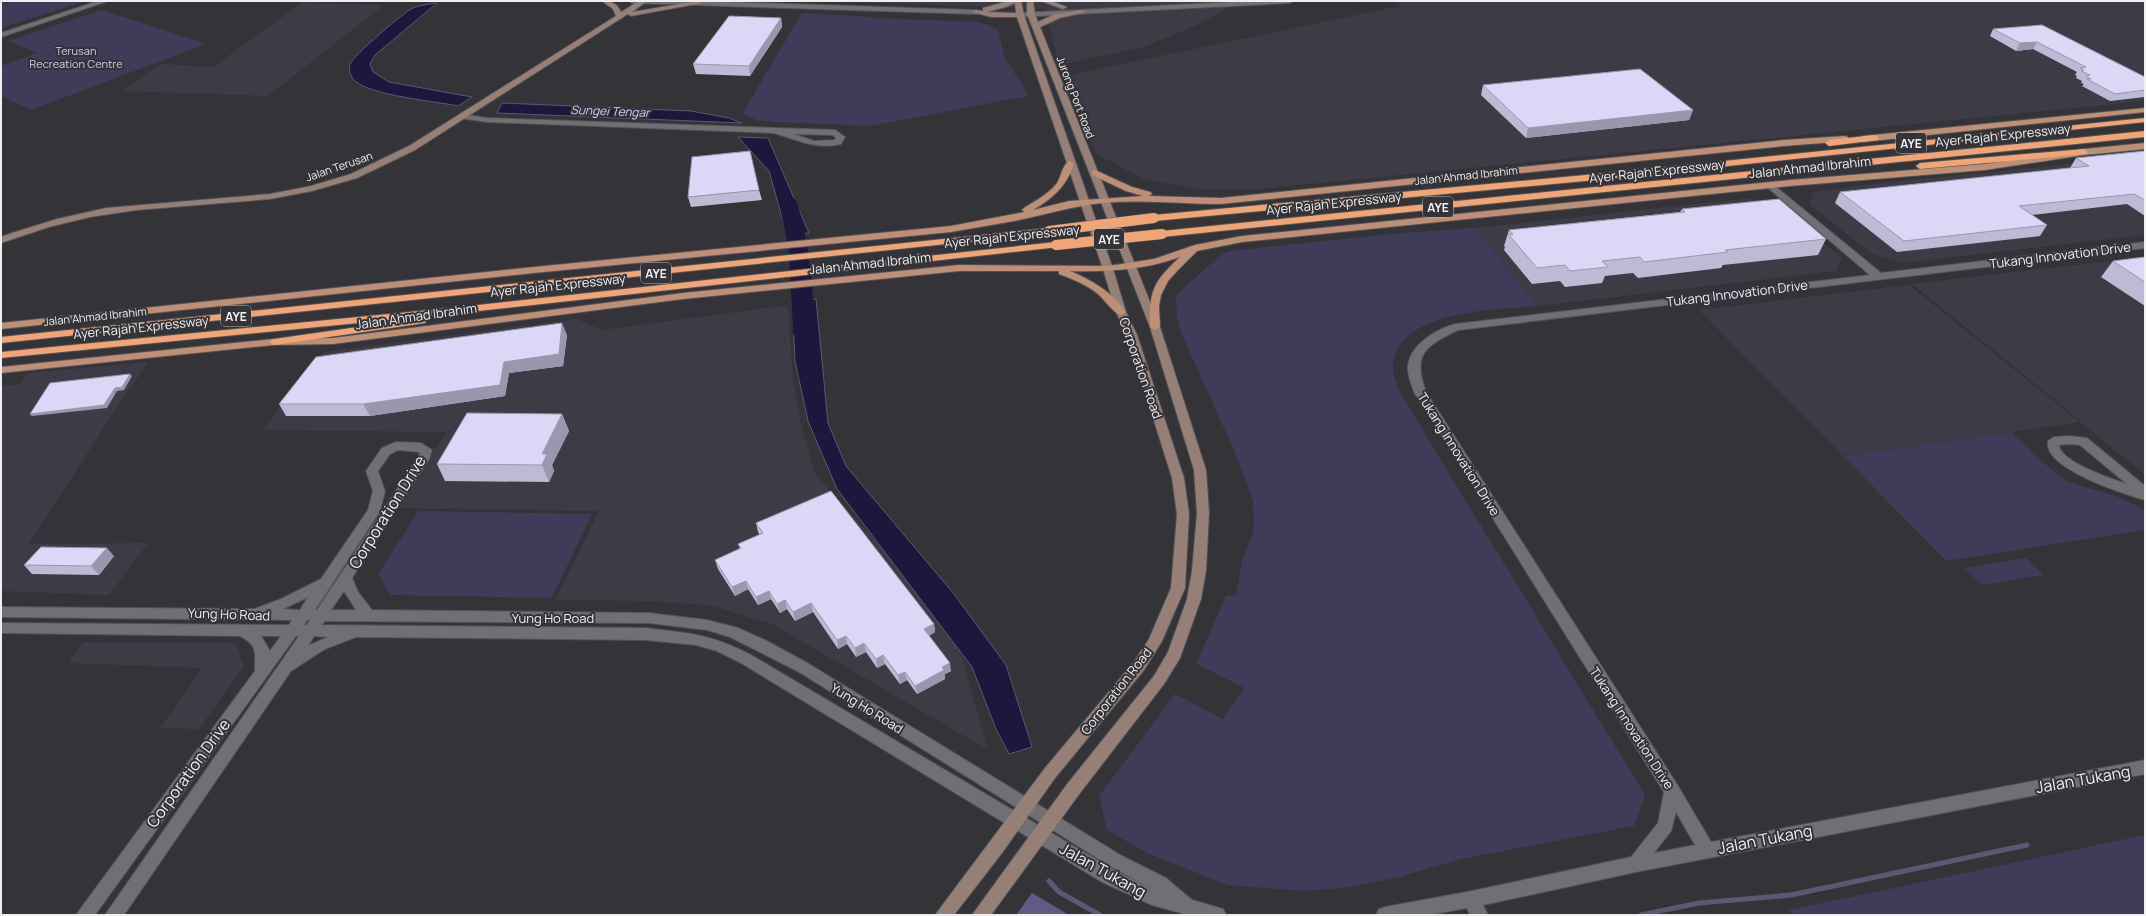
<svg xmlns="http://www.w3.org/2000/svg" width="2146" height="916" font-family="Manrope,sans-serif">
<style>
.built{fill:#3d3c46}
.green{fill:#3f3b59}
.forest{fill:#605a87}
.water{fill:#1f163d;stroke:#5e5774}
.lines{fill:none;stroke-linecap:round;stroke-linejoin:round}
.stream{stroke:#5e5774;stroke-width:5}
.river{fill:#1f163d;fill-rule:evenodd}
.street-casing{stroke:#525255;stroke-width:2}
.secondary-casing{stroke:#525255;stroke-width:2}
.primary-casing{stroke:#525255;stroke-width:2}
.highway-casing{stroke:#525255;stroke-width:2}
.street{fill:#706f74;fill-rule:evenodd}
.secondary{fill:#967f76;fill-rule:evenodd}
.primary{fill:#bd8f77;fill-rule:evenodd}
.highway{fill:#f0a579;fill-rule:evenodd}
.highway-bridge-casing{stroke:#525255;stroke-width:11;stroke-linecap:butt}
.highway-bridge{stroke:#f0a579;stroke-width:10}
.wall{fill:#bcbad4}
.shaded-wall{fill:#9997ad}
.building{fill:#dbd8f7;stroke:#9997ad}
.labels{text-anchor:middle;dominant-baseline:central;stroke-width:4;stroke-linejoin:round;paint-order:stroke}
.far-park-label{font-size:11px;fill:#d1ccf9;stroke:#343337}
.far-street-label{font-size:11px;fill:#f0f0f3;stroke:#343337}
.far-water-label{font-size:12px;font-style:italic;fill:#d3cefa;stroke:#343337}
.shield{fill:#343337;stroke:#b8b7bb;stroke-width:1}
.shield-label{font-size:12px;font-weight:bold;fill:#f0f0f3}
.street-label{font-size:13px;fill:#f0f0f3;stroke:#343337}
.near-street-label{font-size:16px;fill:#f0f0f3;stroke:#343337}
</style>
<rect width="100%" height="100%" fill="#343337"/>
<g class="built">
<path d="M833 1H1236L1218 14 1195 26 1144 47 1059 65 1045 9Z"/>
<path d="M1393 1H2145V101L1250 190 1197 189 1143 179 1095 153 1069 75 1400 6Z"/>
<path d="M303 2 384 5 268 96 121 91 161 64 213 67Z"/>
<path d="M2145 156V235L1902 263 1872 254 1809 204 1813 192 1873 184Z"/>
<path d="M1750 198 1778 205 1841 258 1836 271 1538 306 1475 228Z"/>
<path d="M2145 257V475L2080 422 1843 456 1699 310 1909 285 2080 422H2082L1912 284Z"/>
<path d="M788 305 793 380 801 424 815 474 943 616 956 637 988 750 774 625 716 607 694 604 647 601 555 600 599 511 396 508 447 432 262 430 324 352 577 319 602 330Z"/>
<path d="M148 362 108 421 29 544 148 543 109 595 1 591V386L20 384 27 373Z"/>
<path d="M83 642 236 643 244 666 199 729 160 728 202 668 68 663Z"/>
</g>
<g class="green">
<path d="M1 1H86L1 28Z"/>
<path d="M102 10 206 44 31 110 1 96V66L37 53 9 41Z"/>
<path d="M802 13 859 16 873 18 979 22 998 29 1005 58 1029 96 870 126 759 121 742 114Z"/>
<path d="M1475 228 1538 306C1498 310 1406 309 1394 359 1391 370 1396 381 1399 391L1645 795 1634 826 1461 859 1396 878 1343 888 1303 891 1228 885 1147 853 1107 830 1099 796 1175 694 1223 719 1244 688 1195 663 1200 655 1226 596 1236 595 1242 561 1254 531 1253 501 1233 448 1181 333 1177 317 1176 295 1223 253 1230 251 1400 233Z"/>
<path d="M2011 432C2022 442 2058 478 2069 482 2096 492 2122 493 2145 512V530L1946 561 1843 456Z"/>
<path d="M418 511 592 514 552 598 391 595 378 575Z"/>
<path d="M2026 558 2044 575 1982 585 1965 568Z"/>
<path d="M2145 835V915H1792L1789 910Z"/>
</g>
<path class="forest" d="M1032 893 1069 915H1016Z"/>
<g class="water">
<path d="M437 3 375 55 370 64 373 72 389 82 472 97 458 106C434 101 373 96 355 81 351 77 348 70 350 64 353 56 405 11 413 8 420 5 430 4 437 3Z"/>
<path d="M502 103 691 111 729 118 742 123 497 113Z"/>
<path d="M738 137 768 138 809 233 787 235 769 171Z"/>
<path d="M816 299 828 423 846 466 954 594 1006 665 1032 747 1009 754 996 729 972 667 837 489 808 421 795 361 792 302Z"/>
</g>
<g class="lines">
<g class="stream">
<path d="M1049 881 1059 892 1100 915"/>
<path d="M1641 915 1699 903 1791 895 2027 845"/>
</g>
<path class="river" d="M788 196 794 198 797 202C810 245 813 289 815 334L812 339 804 340 796 339 793 334 789 251 779 202 782 198Z"/>
<defs>
<g id="street">
<path d="M98 1H108L1 37V33Z"/>
<path d="M629 1H698L976 10 980 12 976 14 632 3Z"/>
<path d="M1250 1H1293L1290 3 1020 17 1016 15 1020 13Z"/>
<path d="M460 114 487 118 835 130 845 137 841 144C816 150 798 140 774 133L487 122 460 118ZM793 134 833 135 836 138 835 140 814 141Z"/>
<path d="M1770 182 1881 273 2145 242V248L1458 330C1425 346 1412 354 1426 392L1678 786 1711 842 2145 760V774L1636 872 1483 905 1488 915H1470L1467 908 1429 915H1376L1379 909 1385 907 1472 891 1631 857 1658 823 1664 792 1414 392C1411 383 1407 374 1408 365 1411 344 1438 328 1456 324L1870 275 1767 187 1766 185ZM1676 812 1695 845 1654 853 1671 831Z"/>
<path d="M2070 436 2087 438 2145 486V500C2124 494 2042 468 2048 441L2054 437ZM2070 444 2080 445 2127 484C2112 479 2060 462 2059 445Z"/>
<path d="M396 442 421 443 432 450 429 459 352 578 358 592 372 610 649 613 707 620 738 628 767 641 809 664 1122 856 1166 878 1192 900 1223 909 1226 915H1188L1152 905 1102 882 741 663 717 651 696 645 645 640 356 637 325 649 291 671 124 915H105L299 636H296L95 915H76L255 671C255 651 258 646 240 636L1 633V623L289 625 292 620 1 617V607L254 609 281 599 321 579 368 510 373 491 366 471 382 448ZM398 450 420 452 419 456 317 610H315L380 511 385 491 378 471 390 454ZM344 591 356 610H331ZM308 597 300 610 283 609ZM307 620H310L307 625H304ZM325 621 649 623 707 630 730 637 799 672 1110 866 1152 889 1114 870 751 655C711 634 689 633 645 628L321 625ZM261 636H281L270 651ZM314 636 328 637 308 646Z"/>
</g>
<g id="secondary">
<path d="M602 1C611 1 617 3 621 12L639 1H647L632 12 698 1 702 3 631 16 628 14 415 150 357 178 312 191 270 199 137 210 90 217 49 227 1 243V237L12 233 57 219 106 208 270 194 311 186 351 174 409 146 616 16 613 9Z"/>
<path d="M1008 1H1021L1024 15 1113 269 1126 312 1137 335 1184 478 1189 514 1185 588 1162 641 1144 670 1055 778 1002 853 954 915H935L1045 768 1134 662 1149 639 1171 588 1177 514 1172 478 1127 335 1116 312 1103 269 1017 17H991L972 12 976 10 983 11V8ZM1015 3 1016 13 987 12 1006 7Z"/>
<path d="M1027 1H1033L1035 14 1038 22 1055 14 1082 10 1086 12 1060 18 1040 27 1160 327 1206 470 1209 513 1206 571 1201 599 1180 658 1164 684 1080 793 991 915H972L1068 783 1154 676 1168 652 1187 599 1192 571 1197 513 1194 470 1150 327 1027 14Z"/>
<path d="M1041 1H1051L1067 7 1063 9Z"/>
</g>
<g id="primary">
<path d="M2145 108V112L1863 142 1859 139 1863 136Z"/>
<path d="M1845 136 1848 137V141L1784 146 1221 204C1182 204 1142 199 1103 203 1072 206 1044 215 1014 221 993 225 972 228 951 232L534 273 1 329V323L534 267 951 226 1025 212 1022 210 1024 208C1035 201 1049 194 1057 183 1061 177 1063 163 1070 161L1074 164C1066 187 1053 198 1033 210L1069 201 1143 196 1126 191 1092 175V171L1095 170 1132 187 1150 192 1152 194 1149 196 1221 198 1784 140Z"/>
<path d="M2145 143V149L2084 155 1985 170 1790 186 1242 242 1197 251 1178 270 1168 281 1161 295 1159 306 1160 327 1155 330 1150 327C1149 291 1153 282 1180 257 1144 270 1108 272 1070 271 1092 280 1112 292 1126 312L1121 315C1113 313 1105 300 1098 294 1087 285 1073 279 1059 274V271H959L683 299 333 344 274 345 1 373V367L274 339 333 338 683 293 959 265 1108 266 1154 259 1195 245 1242 236 1790 180 1985 164 2084 149Z"/>
</g>
<g id="highway">
<path d="M2145 118V122L1596 180 1154 221 1149 218 1154 215 1596 174Z"/>
<path d="M2145 131V137L1162 237 1157 234 1162 231Z"/>
<path d="M1875 135 1878 136V140L1829 146 1825 143 1829 140Z"/>
<path d="M2084 149 2088 152 2087 154 1920 169 1916 166 1920 163Z"/>
<path d="M1049 228 1054 231 1052 233 1 343V337Z"/>
<path d="M1056 242 1061 245 1059 247 460 313 1 358V352L460 307Z"/>
<path d="M421 318 426 321 425 323 274 345 269 342 274 339Z"/>
</g>
</defs>
<use href="#street" class="street-casing"/>
<use href="#secondary" class="secondary-casing"/>
<use href="#primary" class="primary-casing"/>
<use href="#highway" class="highway-casing"/>
<use href="#street" class="street"/>
<use href="#secondary" class="secondary"/>
<use href="#primary" class="primary"/>
<use href="#highway" class="highway"/>
<defs>
<g id="highway-bridge">
<path d="M1049 231 1154 218"/>
<path d="M1056 245 1162 234"/>
</g>
</defs>
<use href="#highway-bridge" class="highway-bridge-casing"/>
<use href="#highway-bridge" class="highway-bridge"/>
</g>
<g class="wall">
<path d="M781 18 782 27 750 76 696 74 693 64Z"/>
<path d="M2042 25 2145 77V97L2110 101 2082 86 2084 84 2081 83 2082 81 2076 78 2077 76 2075 75 2077 72 2033 49 2016 51 1990 36 1993 29Z"/>
<path d="M1483 85 1693 110 1689 120 1526 138 1481 95Z"/>
<path d="M2145 151V216L2127 204 2032 215 2047 225 2040 236 1897 252 1835 203 1840 192 2070 168 2076 158Z"/>
<path d="M759 190 762 200 691 207 688 197Z"/>
<path d="M1682 209 1826 239 1818 255 1723 265 1721 268 1638 278 1633 273 1605 276 1602 283 1565 287 1560 281 1532 284 1504 250 1505 247 1504 246 1509 230 1680 212Z"/>
<path d="M2145 257V306L2101 277 2113 261Z"/>
<path d="M567 335 563 366 509 373 505 396 370 416H286L279 404Z"/>
<path d="M562 414 569 431 552 465 554 471 549 482 445 481 437 464Z"/>
<path d="M756 523 934 624 935 632 929 636 951 671 945 674V679L917 694 907 680 900 684 885 664 877 668 866 652 856 657 847 644 838 649 813 612 795 621 787 609 780 613 771 599 758 605 748 589 735 596 718 569 715 560 740 549 738 544 760 535 758 532Z"/>
<path d="M114 556 99 575 32 574 24 565Z"/>
</g>
<g class="shaded-wall">
<path d="M781 18 782 27 750 76 749 66Z"/>
<path d="M2037 42 2033 49 2016 51 2020 43Z"/>
<path d="M1693 110 1689 120 1526 138 1528 128Z"/>
<path d="M562 323 567 335 563 366 509 373 505 396 370 416 363 404 504 362Z"/>
<path d="M130 374 132 376 124 390 117 391 107 408 32 416 30 414 115 388Z"/>
<path d="M562 414 569 431 552 465 554 471 549 482 542 465V454Z"/>
<path d="M107 548 114 556 99 575 91 566Z"/>
<path d="M746 581 748 589 735 596 732 587Z"/>
<path d="M769 591 771 599 758 605 756 597Z"/>
<path d="M785 600 787 609 780 613 777 604Z"/>
<path d="M811 603 813 612 795 621 793 612Z"/>
<path d="M934 624 935 632 925 638 924 629Z"/>
<path d="M846 636 847 644 838 649 837 640Z"/>
<path d="M864 643 866 652 856 657 855 648Z"/>
<path d="M883 655 885 664 877 668 876 659Z"/>
<path d="M950 663 951 671 945 674V679L917 694 915 686 942 667Z"/>
<path d="M905 672 907 680 900 684 898 675Z"/>
</g>
<g class="building">
<path d="M729 16 781 18 749 66 693 64Z"/>
<path d="M2042 25 2145 77V90L2115 94 2087 79H2091L2086 76 2090 75 2081 71 2084 70 2080 68 2086 67 2037 42 2020 43 1993 29Z"/>
<path d="M1640 69 1693 110 1528 128 1483 85Z"/>
<path d="M750 151 759 190 688 197 692 157Z"/>
<path d="M2145 151V200L2134 194 2019 206 2047 225 1904 241 1840 192 2089 166 2076 158Z"/>
<path d="M1779 199 1826 239 1725 250 1728 252 1644 262 1640 257 1602 261 1608 267 1570 271 1565 265 1537 268 1509 235 1513 234 1509 230 1685 212 1682 209Z"/>
<path d="M2145 257V282L2113 261Z"/>
<path d="M562 323 559 354 504 362 500 385 363 404H279L316 357Z"/>
<path d="M130 374 122 387 115 388 104 405 30 414 50 383Z"/>
<path d="M467 413 562 414 542 454H547L542 465 437 464Z"/>
<path d="M831 491 934 624 924 629 950 663 942 667 944 670 915 686 905 672 898 675 883 655 876 659 864 643 855 648 846 636 837 640 811 603 793 612 785 600 777 604 769 591 756 597 746 581 732 587 715 560 741 548 738 544 763 533 756 523Z"/>
<path d="M41 547 107 548 91 566 24 565Z"/>
</g>
<g class="labels">
<g class="far-park-label">
<text x="76" y="50">Terusan<tspan x="76" dy="13">Recreation Centre</tspan></text>
</g>
<g class="far-street-label">
<text transform="translate(1076 97) rotate(69)">Jurong Port Road</text>
<text transform="translate(339 166) rotate(-19)">Jalan Terusan</text>
<text transform="translate(1466 175) rotate(-6)">Jalan Ahmad Ibrahim</text>
<text transform="translate(95 316) rotate(-6)">Jalan Ahmad Ibrahim</text>
</g>
<g class="far-water-label">
<text transform="translate(610 111) rotate(2)">Sungei Tengar</text>
</g>
<g class="shield">
<rect x="1896" y="133" width="30" height="20" rx="3"/>
<rect x="1423" y="197" width="30" height="20" rx="3"/>
<rect x="1094" y="229" width="30" height="20" rx="3"/>
<rect x="641" y="263" width="30" height="20" rx="3"/>
<rect x="221" y="306" width="30" height="20" rx="3"/>
</g>
<g class="shield-label">
<text x="1911" y="143">AYE</text>
<text x="1438" y="207">AYE</text>
<text x="1109" y="239">AYE</text>
<text x="656" y="273">AYE</text>
<text x="236" y="316">AYE</text>
</g>
<g class="street-label">
<text transform="translate(2003 135) rotate(-6)">Ayer Rajah Expressway</text>
<text transform="translate(1810 167) rotate(-6)">Jalan Ahmad Ibrahim</text>
<text transform="translate(1657 171) rotate(-6)">Ayer Rajah Expressway</text>
<text transform="translate(1334 203) rotate(-6)">Ayer Rajah Expressway</text>
<text transform="translate(1012 236) rotate(-6)">Ayer Rajah Expressway</text>
<text transform="translate(2060 255) rotate(-7)">Tukang Innovation Drive</text>
<text transform="translate(870 263) rotate(-6)">Jalan Ahmad Ibrahim</text>
<text transform="translate(558 285) rotate(-6)">Ayer Rajah Expressway</text>
<text transform="translate(1737 293) rotate(-7)">Tukang Innovation Drive</text>
<text transform="translate(416 316) rotate(-8)">Jalan Ahmad Ibrahim</text>
<text transform="translate(141 327) rotate(-6)">Ayer Rajah Expressway</text>
<text transform="translate(1141 368) rotate(71)">Corporation Road</text>
<text transform="translate(1459 454) rotate(58)">Tukang Innovation Drive</text>
<text transform="translate(229 614) rotate(2)">Yung Ho Road</text>
<text x="553" y="618">Yung Ho Road</text>
<text transform="translate(1116 691) rotate(-52)">Corporation Road</text>
<text transform="translate(867 708) rotate(32)">Yung Ho Road</text>
<text transform="translate(1632 728) rotate(57)">Tukang Innovation Drive</text>
</g>
<g class="near-street-label">
<text transform="translate(387 512) rotate(-58)">Corporation Drive</text>
<text transform="translate(188 773) rotate(-54)">Corporation Drive</text>
<text transform="translate(2083 779) rotate(-10)">Jalan Tukang</text>
<text transform="translate(1765 839) rotate(-11)">Jalan Tukang</text>
<text transform="translate(1103 870) rotate(29)">Jalan Tukang</text>
</g>
</g>
<rect width="2146" height="916" fill="none" stroke="#f0f0f3" stroke-width="4"/>
</svg>
